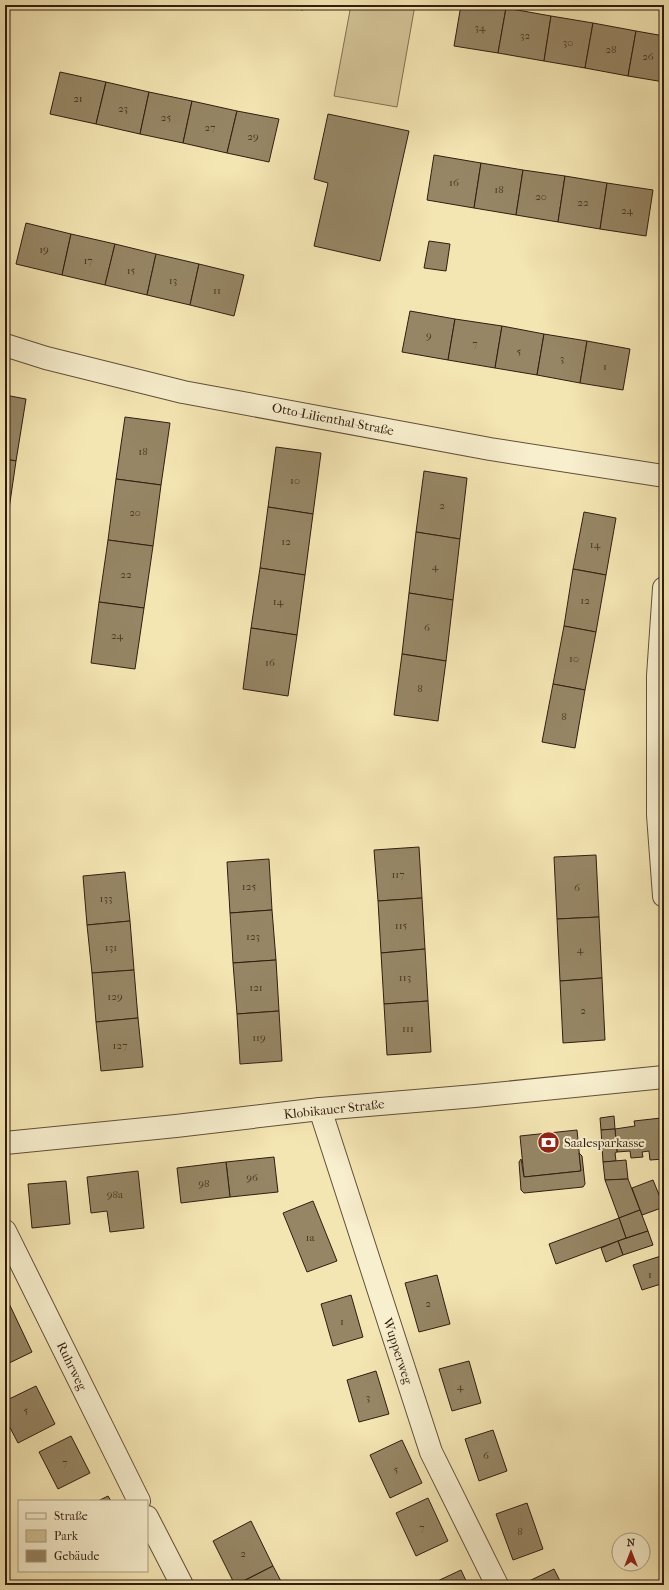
<svg xmlns="http://www.w3.org/2000/svg" width="669" height="1590" font-family="'IM FELL French Canon',serif">
<style>
.green{fill:#d3c497;stroke:#827054}
.building{fill:#968665;stroke:#311d10}
.lines{fill:none;stroke-linecap:round;stroke-linejoin:round}
.minor-casing{stroke:#624f39;stroke-width:24}
.minor{stroke:#f8efce;stroke-width:22}
.labels{text-anchor:middle;dominant-baseline:central;stroke-width:4;stroke-linejoin:round;paint-order:stroke}
.number-label{font-size:11px;fill:#4a3725}
.street-label{font-size:13px;fill:#311d10;stroke:#f8efce}
.poi-label{font-size:13px;fill:#311d10;stroke:#f8efce;text-anchor:start}
</style>
<rect width="100%" height="100%" fill="#f4e6b3"/>
<filter id="stains"><feTurbulence type="fractalNoise" baseFrequency=".005" numOctaves="4"/><feColorMatrix values="0 0 0 0 .2 0 0 0 0 .09 0 0 0 0 .02 0 0 0 .5 -.17"/></filter>
<radialGradient id="worn" r=".72"><stop offset=".6" stop-color="#630" stop-opacity="0"/><stop offset="1" stop-color="#630" stop-opacity=".3"/></radialGradient>
<path class="green" d="M351 5H415L397 107 334 96Z"/>
<g class="building">
<path d="M278 5H304L303 10Z"/>
<path d="M461 5H490L506 8 498 53 454 46Z"/>
<path d="M506 8 551 16 544 61 498 53Z"/>
<path d="M551 16 593 23 585 68 544 61Z"/>
<path d="M593 23 636 31 628 76 585 68Z"/>
<path d="M636 31 664 36V82L628 76Z"/>
<path d="M60 72 106 82 96 124 50 114Z"/>
<path d="M106 82 149 92 140 134 96 124Z"/>
<path d="M149 92 192 101 183 143 140 134Z"/>
<path d="M192 101 237 111 227 153 183 143Z"/>
<path d="M237 111 279 119 269 162 227 153Z"/>
<path d="M328 114 409 131 380 261 314 246 328 183 314 179Z"/>
<path d="M434 155 481 163 474 208 427 200Z"/>
<path d="M481 163 523 170 516 215 474 208Z"/>
<path d="M523 170 565 176 558 222 516 215Z"/>
<path d="M565 176 607 183 600 229 558 222Z"/>
<path d="M607 183 653 190 646 236 600 229Z"/>
<path d="M26 223 71 234 62 275 16 264Z"/>
<path d="M71 234 115 244 105 285 62 275Z"/>
<path d="M429 241 450 244 446 271 424 268Z"/>
<path d="M115 244 156 254 147 295 105 285Z"/>
<path d="M156 254 199 264 190 305 147 295Z"/>
<path d="M199 264 244 275 234 316 190 305Z"/>
<path d="M410 311 455 319 448 360 402 352Z"/>
<path d="M455 319 502 326 495 368 448 360Z"/>
<path d="M502 326 544 334 537 375 495 368Z"/>
<path d="M544 334 587 341 580 383 537 375Z"/>
<path d="M587 341 630 349 623 390 580 383Z"/>
<path d="M5 395 26 399 16 461 5 459Z"/>
<path d="M125 417 170 423 161 485 116 479Z"/>
<path d="M276 447 321 453 313 514 268 507Z"/>
<path d="M5 459 16 461 7 523H5Z"/>
<path d="M424 471 467 478 460 539 416 532Z"/>
<path d="M116 479 161 485 153 546 108 540Z"/>
<path d="M268 507 313 514 305 575 260 568Z"/>
<path d="M584 512 616 518 606 575 573 569Z"/>
<path d="M416 532 460 539 453 600 409 593Z"/>
<path d="M108 540 153 546 144 608 99 602Z"/>
<path d="M260 568 305 575 297 635 251 628Z"/>
<path d="M573 569 606 575 596 632 564 626Z"/>
<path d="M409 593 453 600 446 661 402 654Z"/>
<path d="M99 602 144 608 135 669 91 663Z"/>
<path d="M564 626 596 632 585 690 553 684Z"/>
<path d="M251 628 297 635 288 696 243 689Z"/>
<path d="M402 654 446 661 438 721 394 715Z"/>
<path d="M553 684 585 690 575 748 542 742Z"/>
<path d="M419 847 422 898 378 901 374 850Z"/>
<path d="M596 855 599 917 557 919 554 857Z"/>
<path d="M269 859 272 910 230 913 227 862Z"/>
<path d="M125 872 130 921 87 925 83 876Z"/>
<path d="M422 898 425 949 381 953 378 901Z"/>
<path d="M272 910 276 960 233 963 230 913Z"/>
<path d="M599 917 602 978 560 981 557 919Z"/>
<path d="M130 921 134 970 92 973 87 925Z"/>
<path d="M425 949 428 1001 384 1004 381 953Z"/>
<path d="M276 960 279 1011 237 1014 233 963Z"/>
<path d="M134 970 138 1018 96 1022 92 973Z"/>
<path d="M602 978 605 1040 563 1043 560 981Z"/>
<path d="M428 1001 431 1052 387 1055 384 1004Z"/>
<path d="M279 1011 282 1061 240 1064 237 1014Z"/>
<path d="M138 1018 143 1067 101 1071 96 1022Z"/>
<path d="M614 1116 615 1129 601 1130 600 1118Z"/>
<path d="M661 1118 663 1134 664 1133V1159L650 1160 649 1151 642 1152 643 1157 631 1158 630 1151 617 1152 615 1129 635 1126 634 1121Z"/>
<path d="M615 1129 617 1152 615 1153 616 1161 603 1162 601 1130Z"/>
<path d="M577 1130 581 1171 524 1177 520 1136Z"/>
<path d="M579 1153 582 1156 585 1184 583 1187 524 1193 521 1190 519 1162 521 1159 524 1177 581 1171Z"/>
<path d="M274 1157 278 1192 230 1197 226 1162Z"/>
<path d="M626 1160 628 1179 605 1180 603 1162Z"/>
<path d="M226 1162 230 1197 181 1203 177 1168Z"/>
<path d="M138 1171 144 1228 110 1232 107 1211 91 1213 87 1177Z"/>
<path d="M628 1179 640 1210 619 1218 605 1180Z"/>
<path d="M653 1180 664 1207 642 1215 632 1188Z"/>
<path d="M66 1181 70 1224 32 1228 28 1184Z"/>
<path d="M313 1201 337 1261 307 1272 283 1213Z"/>
<path d="M640 1210 648 1231 626 1238 619 1218Z"/>
<path d="M619 1218 626 1238 556 1264 549 1244Z"/>
<path d="M648 1231 653 1245 623 1255 618 1241Z"/>
<path d="M618 1241 623 1255 606 1262 601 1248Z"/>
<path d="M664 1255V1283L642 1290 633 1265Z"/>
<path d="M437 1275 450 1324 419 1332 405 1283Z"/>
<path d="M5 1295 32 1352 5 1365Z"/>
<path d="M351 1295 363 1337 333 1346 321 1304Z"/>
<path d="M469 1361 481 1403 452 1411 439 1369Z"/>
<path d="M376 1371 389 1414 359 1422 347 1380Z"/>
<path d="M36 1386 55 1424 18 1443 5 1418V1401Z"/>
<path d="M493 1430 507 1471 479 1481 465 1439Z"/>
<path d="M71 1436 90 1473 58 1489 39 1452Z"/>
<path d="M402 1440 422 1483 390 1498 370 1455Z"/>
<path d="M108 1496 111 1501H98Z"/>
<path d="M428 1498 448 1541 416 1556 396 1513Z"/>
<path d="M527 1503 543 1549 513 1560 496 1514Z"/>
<path d="M251 1521 273 1566 235 1585 213 1541Z"/>
<path d="M273 1566 283 1585H236Z"/>
<path d="M554 1569 562 1585H530L529 1581Z"/>
<path d="M461 1570 468 1585H429Z"/>
</g>
<g class="lines">
<defs>
<g id="minor">
<path d="M5 345 46 358 183 392 490 449 664 476"/>
<path d="M664 588 658 676V815L664 896"/>
<path d="M320 1109 431 1452 497 1585"/>
<path d="M5 1143 176 1126 320 1109 475 1096 664 1077"/>
<path d="M5 1231 139 1501"/>
<path d="M147 1517 182 1585"/>
</g>
</defs>
<use href="#minor" class="minor-casing"/>
<use href="#minor" class="minor"/>
</g>
<defs>
<symbol id="bank-disc" viewBox="-11 -11 22 22"><circle r="9.5" fill="#8f2418" stroke="#f8efce"/><path d="M-6-4H6V4H-6ZM0-2.3a2.3 2.3 0 1 0 0 4.6a2.3 2.3 0 1 0 0-4.6Z" fill="#fff"/></symbol>
</defs>
<g fill-rule="evenodd">
<use href="#bank-disc" x="536" y="1130" width="25" height="25"/>
</g>
<g class="labels">
<g class="number-label">
<text x="480" y="27">34</text>
<text x="525" y="35">32</text>
<text x="568" y="42">30</text>
<text x="611" y="49">28</text>
<text x="648" y="56">26</text>
<text x="78" y="98">21</text>
<text x="123" y="108">23</text>
<text x="166" y="117">25</text>
<text x="210" y="127">27</text>
<text x="253" y="136">29</text>
<text x="454" y="182">16</text>
<text x="499" y="189">18</text>
<text x="541" y="196">20</text>
<text x="583" y="202">22</text>
<text x="627" y="210">24</text>
<text x="44" y="249">19</text>
<text x="88" y="260">17</text>
<text x="131" y="270">15</text>
<text x="173" y="280">13</text>
<text x="217" y="290">11</text>
<text x="429" y="335">9</text>
<text x="475" y="343">7</text>
<text x="519" y="351">5</text>
<text x="562" y="358">3</text>
<text x="605" y="366">1</text>
<text x="143" y="451">18</text>
<text x="295" y="480">10</text>
<text x="442" y="505">2</text>
<text x="135" y="512">20</text>
<text x="286" y="541">12</text>
<text x="595" y="544">14</text>
<text x="435" y="566">4</text>
<text x="126" y="574">22</text>
<text x="585" y="600">12</text>
<text x="278" y="601">14</text>
<text x="427" y="627">6</text>
<text x="117" y="635">24</text>
<text x="574" y="658">10</text>
<text x="270" y="662">16</text>
<text x="420" y="688">8</text>
<text x="564" y="716">8</text>
<text x="398" y="874">117</text>
<text x="249" y="886">125</text>
<text x="577" y="887">6</text>
<text x="106" y="898">133</text>
<text x="401" y="925">115</text>
<text x="253" y="936">123</text>
<text x="111" y="947">131</text>
<text x="580" y="949">4</text>
<text x="405" y="977">113</text>
<text x="256" y="987">121</text>
<text x="115" y="996">129</text>
<text x="583" y="1010">2</text>
<text x="408" y="1028">111</text>
<text x="259" y="1037">119</text>
<text x="120" y="1045">127</text>
<text x="252" y="1177">96</text>
<text x="204" y="1183">98</text>
<text x="115" y="1194">98a</text>
<text x="310" y="1237">1a</text>
<text x="650" y="1274">1</text>
<text x="428" y="1303">2</text>
<text x="342" y="1321">1</text>
<text x="460" y="1386">4</text>
<text x="368" y="1397">3</text>
<text x="26" y="1410">5</text>
<text x="486" y="1455">6</text>
<text x="65" y="1462">7</text>
<text x="396" y="1469">5</text>
<text x="422" y="1527">7</text>
<text x="520" y="1531">8</text>
<text x="243" y="1553">2</text>
</g>
<g class="street-label">
<text transform="translate(333 419) rotate(11)">Otto-Lilienthal-Straße</text>
<text transform="translate(334 1109) rotate(-6)">Klobikauer Straße</text>
<text transform="translate(398 1351) rotate(72)">Wupperweg</text>
<text transform="translate(72 1366) rotate(64)">Ruhrweg</text>
</g>
<g class="poi-label">
<text x="564" y="1142">Saalesparkasse</text>
</g>
</g>
<rect width="669" height="1590" fill="none" stroke="#f4e6b3" stroke-width="20"/>
<rect x="6" y="6" width="657" height="1578" fill="none" stroke="#311d10" stroke-width="2"/>
<rect x="10" y="10" width="649" height="1570" fill="none" stroke="#311d10"/>
<rect x="18" y="1500" width="130" height="72" fill="#f8efce" stroke="#a89b82"/>
<rect x="26" y="1513" width="20" height="6" fill="#f8efce" stroke="#a89b82"/>
<text x="54" y="1520" font-size="12" fill="#311d10">Straße</text>
<rect x="26" y="1530" width="20" height="12" fill="#d3c497" stroke="#a89b82"/>
<text x="54" y="1540" font-size="12" fill="#311d10">Park</text>
<rect x="26" y="1550" width="20" height="12" fill="#968665" stroke="#a89b82"/>
<text x="54" y="1560" font-size="12" fill="#311d10">Gebäude</text>
<g transform="translate(631 1552)"><circle r="19" fill="#f8efce" stroke="#a89b82"/>
<path d="M0-3L7 15L0 10L-7 15Z" fill="#8f2418"/>
<text y="-6" font-size="11" font-weight="bold" text-anchor="middle" fill="#311d10">N</text>
</g>
<rect width="100%" height="100%" filter="url(#stains)"/>
<rect width="100%" height="100%" fill="url(#worn)"/>
</svg>
